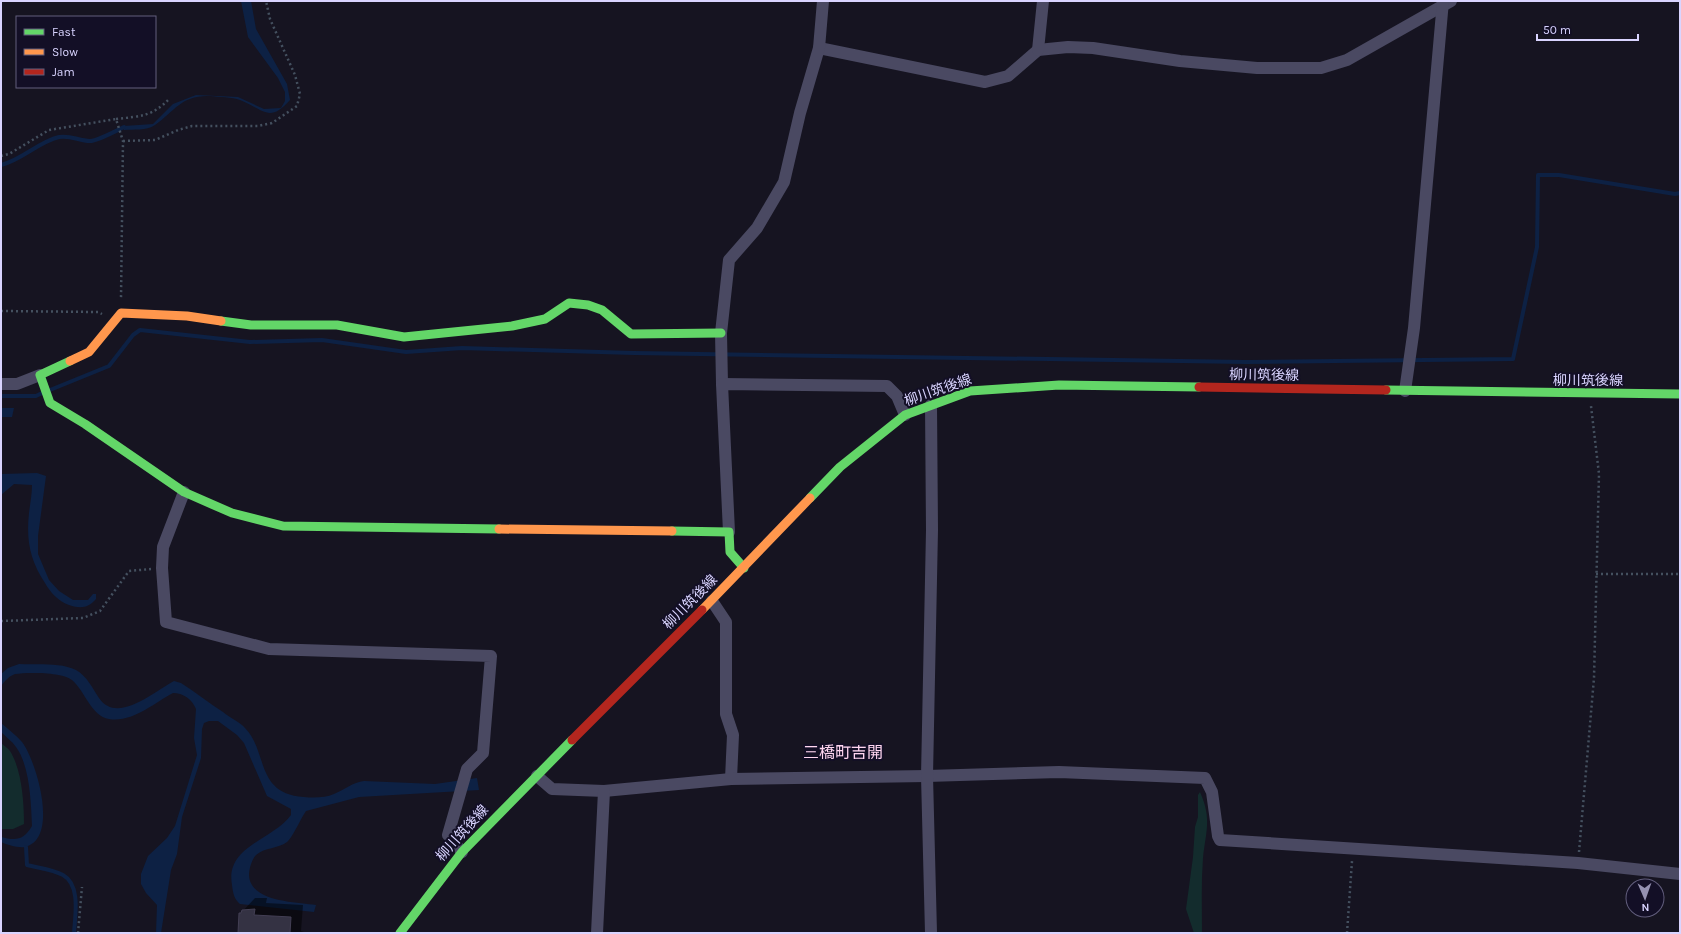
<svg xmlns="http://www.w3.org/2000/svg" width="1681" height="934" font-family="Karla,'Noto Sans JP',sans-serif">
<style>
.green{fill:#132c2d}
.water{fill:#0d2144}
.shadow{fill:#0007}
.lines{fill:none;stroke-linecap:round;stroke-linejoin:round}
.stream{stroke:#0d2144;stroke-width:4}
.building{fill:#343243;stroke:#433f54}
.path{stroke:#44505f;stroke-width:2.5;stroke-dasharray:2 3;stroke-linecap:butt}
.street{stroke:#4a4962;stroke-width:12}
.fast{stroke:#63d668;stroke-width:9}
.slow{stroke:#ff974d;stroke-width:9}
.jam{stroke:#b3261e;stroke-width:9}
.labels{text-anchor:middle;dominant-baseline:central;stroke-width:4;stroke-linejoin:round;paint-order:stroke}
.street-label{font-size:14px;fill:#d9d4ff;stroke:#130f26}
.quarter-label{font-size:16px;fill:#ffd6f0;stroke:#130f26}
</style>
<rect width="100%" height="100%" fill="#161421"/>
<g class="green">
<path d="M1 743C4 746 8 748 10 751 22 770 24 803 24 824L13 829H1Z"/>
<path d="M1200 792C1212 819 1206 831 1203 858 1201 883 1202 908 1202 933H1194L1186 909 1193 857 1195 827 1198 817V795Z"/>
</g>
<g class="water">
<path d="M241 1H251L256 29 287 84 290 100C269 124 263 109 240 100 232 97 219 97 210 96 181 95 175 111 155 125 146 131 134 129 124 130V126L153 124 173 104 196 95 238 97 264 109 281 108 285 101V92L278 78 248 37Z"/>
<path d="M1 408H14L12 417H1Z"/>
<path d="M37 473 46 476 38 536V554L49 580 59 591 73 600H88L93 594H96V599C88 608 81 609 69 605 59 602 50 592 45 583 30 560 26 540 29 513 30 504 32 495 32 485L14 484 1 495V474Z"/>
<path d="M19 664C37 665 60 662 76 670 87 676 93 689 99 698 117 725 155 691 174 681L181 683C195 692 209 703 223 712 229 717 241 723 245 728 268 751 255 794 304 797 313 798 325 798 334 794 344 790 353 782 364 781L435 784 477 778 479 790 359 797 306 811C301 818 293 837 287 842 278 849 265 847 256 855 252 859 249 869 249 875 250 902 296 902 316 905L314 912 240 904C234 899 233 893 232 885 225 846 273 840 291 815V809L267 796 244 743 237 735 218 721H209L204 723 202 729 201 758 182 817 177 854 171 870 161 933H156L157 905 146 893 141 884V874L148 856 167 838 175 826 197 755 194 738 196 709C192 699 183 693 173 693 154 703 132 723 109 719 91 716 85 691 72 680 63 672 27 672 15 674 9 676 5 681 1 686V674L8 668Z"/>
<path d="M1 723C8 729 16 735 22 742 36 760 60 839 25 847 17 848 8 845 1 842V837C16 841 24 840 32 826 31 803 30 766 16 747 12 741 6 737 1 732Z"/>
</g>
<path class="shadow" d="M255 898H267L266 903 303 905 301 931 307 933H239L240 914Z"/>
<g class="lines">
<g class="stream">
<path d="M1 165C22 160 38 142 59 137 71 135 79 141 90 141 97 141 116 131 124 127"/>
<path d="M50 390 109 366 133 335 140 330 250 342 322 340 406 352 462 348 634 353 1246 362 1513 359 1537 247 1538 175H1559L1675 194 1680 193"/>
<path d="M1 396H36L42 393"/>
<path d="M26 847 27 865C38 868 52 869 63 875 81 885 75 916 74 933"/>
</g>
</g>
<path class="building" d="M255 909 254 915 291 917 290 933H238L239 913H241L242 910Z"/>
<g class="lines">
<g class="path">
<path d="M116 119C141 116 152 117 170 98"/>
<path d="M123 141 155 140 178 130 192 126H258L272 123 297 106 300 94 295 75 270 19 266 1"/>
<path d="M1 156 9 154 49 130 116 119 123 141 121 299"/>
<path d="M1 311 98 312 102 314"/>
<path d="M1596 574H1680"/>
<path d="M1 621 83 618 100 611 129 571 151 569"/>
<path d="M1579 852 1594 678 1599 474 1591 406"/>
<path d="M78 933 82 887"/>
<path d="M1347 933 1352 861"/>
</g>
<g class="street">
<path d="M819 48 985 82 1008 76 1038 50 1068 47 1093 48 1180 61 1257 68H1321L1347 60 1451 1"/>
<path d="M1038 50 1043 1"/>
<path d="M1 384H17L40 375"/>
<path d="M722 384 721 333 729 260 757 228 784 182 800 113 819 48 823 1"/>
<path d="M1405 391 1414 328 1443 1"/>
<path d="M184 492 163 547 162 568 166 622 269 649 491 656 483 753 467 769 448 835 462 852"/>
<path d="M729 532 722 384 887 386 897 396 905 415"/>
<path d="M712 601 726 622V714L733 735 731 779"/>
<path d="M537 776 552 789 604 791 731 779 927 776 1059 772 1205 778 1212 792 1218 836 1220 840 1578 863 1680 874"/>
<path d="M597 933 604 791"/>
<path d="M931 933 927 776 932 530 931 405"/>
</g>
<g class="fast">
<path d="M221 321 251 325H337L404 337 512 326 545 319 569 303 588 305 602 310 631 334 721 333"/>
<path d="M70 361 40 375 50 403 85 424 184 492 232 513 283 526 499 529"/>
<path d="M1386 390 1680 394"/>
<path d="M810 498 840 467 905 415 970 391 1059 385 1199 387"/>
<path d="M672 531 729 532 730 552 744 568"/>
<path d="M400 933 462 852 572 740"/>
</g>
<g class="slow">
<path d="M70 361 89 352 121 313 187 316 221 321"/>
<path d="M499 529 672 531"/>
<path d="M702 610 810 498"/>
</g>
<g class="jam">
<path d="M1199 387 1386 390"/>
<path d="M572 740 702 610"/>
</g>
</g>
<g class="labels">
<g class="street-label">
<text transform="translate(1264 375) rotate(1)">柳川筑後線</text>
<text x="1588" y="380">柳川筑後線</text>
<text transform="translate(938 390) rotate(-19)">柳川筑後線</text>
<text transform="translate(690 602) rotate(-45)">柳川筑後線</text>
<text transform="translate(462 833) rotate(-48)">柳川筑後線</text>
</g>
<g class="quarter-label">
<text x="843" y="752">三橋町吉開</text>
</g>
</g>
<rect width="1681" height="934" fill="none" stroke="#d9d4ff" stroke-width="4"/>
<rect x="16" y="16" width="140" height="72" fill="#130f26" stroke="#625e7d"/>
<rect x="24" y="29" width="20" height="6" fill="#63d668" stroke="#625e7d"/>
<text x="52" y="36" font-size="12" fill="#d9d4ff">Fast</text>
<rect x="24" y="49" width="20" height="6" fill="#ff974d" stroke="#625e7d"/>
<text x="52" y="56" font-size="12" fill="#d9d4ff">Slow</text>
<rect x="24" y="69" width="20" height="6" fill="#b3261e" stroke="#625e7d"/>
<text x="52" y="76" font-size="12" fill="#d9d4ff">Jam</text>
<g transform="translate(1645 898) rotate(178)"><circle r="19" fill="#130f26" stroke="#625e7d"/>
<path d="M0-3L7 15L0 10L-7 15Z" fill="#9591b1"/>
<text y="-6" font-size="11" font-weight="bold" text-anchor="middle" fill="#d9d4ff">N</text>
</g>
<path d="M1537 34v6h101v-6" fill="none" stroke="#d9d4ff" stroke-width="2"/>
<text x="1543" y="34" font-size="12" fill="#d9d4ff" stroke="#130f26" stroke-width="3" paint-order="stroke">50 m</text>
</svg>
